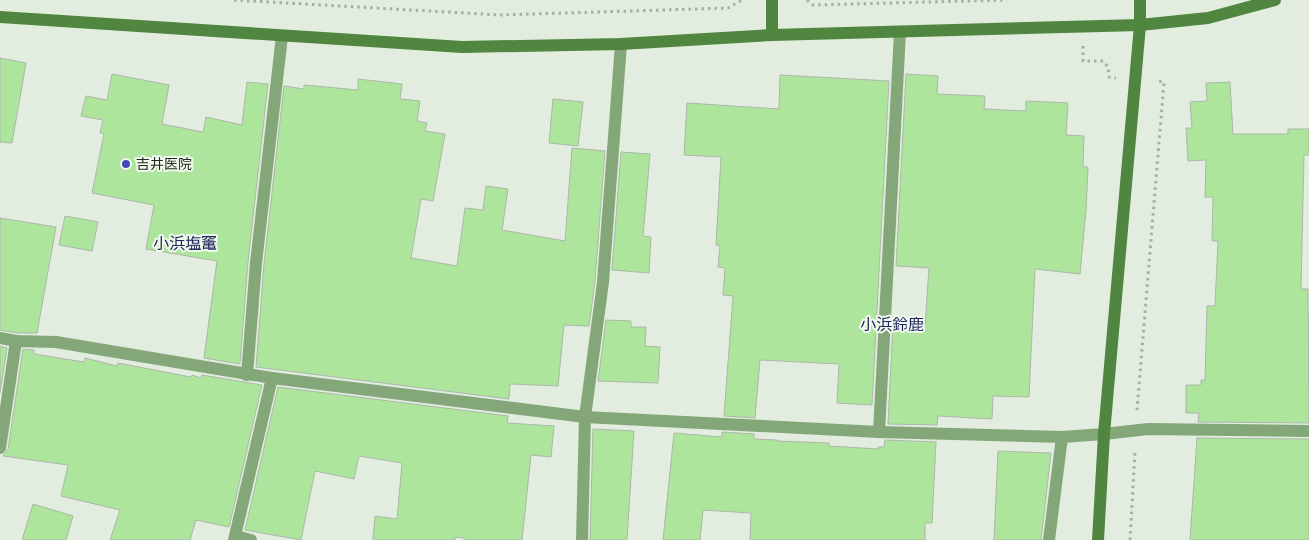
<svg xmlns="http://www.w3.org/2000/svg" width="1309" height="540" font-family="Arial,'Noto Sans JP',sans-serif">
<style>
.building{fill:#ade59d;stroke:#acb7a9}
.lines{fill:none;stroke-linecap:round;stroke-linejoin:round}
.path{stroke:#a5aea3;stroke-width:3;stroke-dasharray:2.5 4;stroke-linecap:butt}
.lane{stroke:#83a778;stroke-width:12}
.street{stroke:#83a778;stroke-width:12}
.secondary{stroke:#50863f;stroke-width:12}
.poi-dot{fill:#4048bc;stroke:#f0faec;stroke-width:2}
.labels{text-anchor:middle;dominant-baseline:central;stroke-width:4;stroke-linejoin:round;paint-order:stroke}
.poi-label{font-size:14px;fill:#242823;stroke:#f0faec;text-anchor:start}
.quarter-label{font-size:16px;fill:#1e235c;stroke:#f0faec}
</style>
<rect width="100%" height="100%" fill="#e2eddf"/>
<g class="building">
<path d="M0 58 26 63 12 143 0 142Z"/>
<path d="M112 74 169 85 162 124 203 132 206 117 242 125 247 82 268 84 248 262 240 364 204 358 217 261 146 249 154 205 92 193 104 134 100 133 103 120 81 116 86 96 107 100Z"/>
<path d="M906 74 938 76 937 94 985 96 984 109 1026 111V101L1068 103 1066 135 1084 136 1083 167H1088L1086 210 1080 274 1035 269 1029 397 993 396 992 419 938 416 937 425 888 424 893 324 925 326 929 268 896 266Z"/>
<path d="M780 75 889 81 872 405 837 403 839 364 760 360 755 418 724 416 733 296 723 295 725 268 718 267 720 246 716 245 721 157 684 155 687 103 779 109Z"/>
<path d="M358 79 402 84 400 99 420 101 417 121 427 123 425 131 445 134 433 201 421 199 411 258 457 266 465 208 483 210 486 186 508 189 502 230 565 241 572 148 605 151 595 281 589 326 564 325 558 386 510 384 509 399 256 367 264 264 284 86 304 89V85L358 90Z"/>
<path d="M1230 82 1233 134H1288V129H1309V155H1304L1301 289H1308L1309 423 1198 422 1199 413H1186V385H1201V380H1205L1207 306H1215L1218 241H1212L1213 197H1205L1206 160 1188 161 1186 128H1192L1190 102 1207 101 1206 83Z"/>
<path d="M553 99 583 102 578 146 549 143Z"/>
<path d="M621 152 650 154 643 236 651 237 649 273 612 270Z"/>
<path d="M65 216 98 222 92 251 59 245Z"/>
<path d="M0 218 56 227 37 333H17L0 330Z"/>
<path d="M606 320 631 321V327H646L645 346 660 347 658 383 598 381Z"/>
<path d="M0 346 7 348 0 393Z"/>
<path d="M23 349 34 350V354L84 362 85 358 117 366 118 363 191 377 192 375 201 378 202 375 262 385 229 527 196 520 190 540H110L120 510 61 496 68 465 3 456 8 449Z"/>
<path d="M278 387 508 416 507 423 554 426 551 457 531 455 522 540H464V538L455 537V540H373L375 516 397 519 402 463 359 456 354 479 315 471 301 540 245 530Z"/>
<path d="M593 429 634 431 627 540H590Z"/>
<path d="M722 432 754 434V439L777 440V441L829 443V446L878 449V447H884L885 440 936 442 932 523H925V540H750L751 513 703 510 700 540H663L674 433 722 437Z"/>
<path d="M1197 438 1309 439V540H1190Z"/>
<path d="M998 451 1051 453 1041 540H994Z"/>
<path d="M33 504 73 516 66 540H22Z"/>
</g>
<g class="lines">
<g class="path">
<path d="M234 0 500 15 728 8 742 0"/>
<path d="M807 0 813 5 1007 0"/>
<path d="M1083 46V61H1103L1108 67 1109 77 1116 78"/>
<path d="M1137 410 1164 82 1155 81"/>
<path d="M1130 540 1135 451"/>
</g>
<g class="lane">
<path d="M0 338 16 341 56 342 272 378 585 417 879 432 1062 437 1104 434"/>
<path d="M247 375 256 263 282 36"/>
<path d="M879 432 900 32"/>
<path d="M0 448 16 341"/>
<path d="M236 536 251 540"/>
<path d="M234 540 272 378"/>
<path d="M582 540 585 417 603 282 621 44"/>
<path d="M1049 540 1062 437"/>
</g>
<path class="street" d="M1104 434 1148 429 1309 431"/>
<g class="secondary">
<path d="M0 17 462 47 621 44 772 35 1140 25 1208 18 1275 0"/>
<path d="M772 35V0"/>
<path d="M1098 540 1104 434 1140 25V0"/>
</g>
</g>
<circle class="poi-dot" cx="126" cy="164" r="5"/>
<g class="labels">
<g class="poi-label">
<text x="136" y="164">吉井医院</text>
</g>
<g class="quarter-label">
<text x="185" y="243">小浜塩竃</text>
<text x="892" y="324">小浜鈴鹿</text>
</g>
</g>
</svg>
